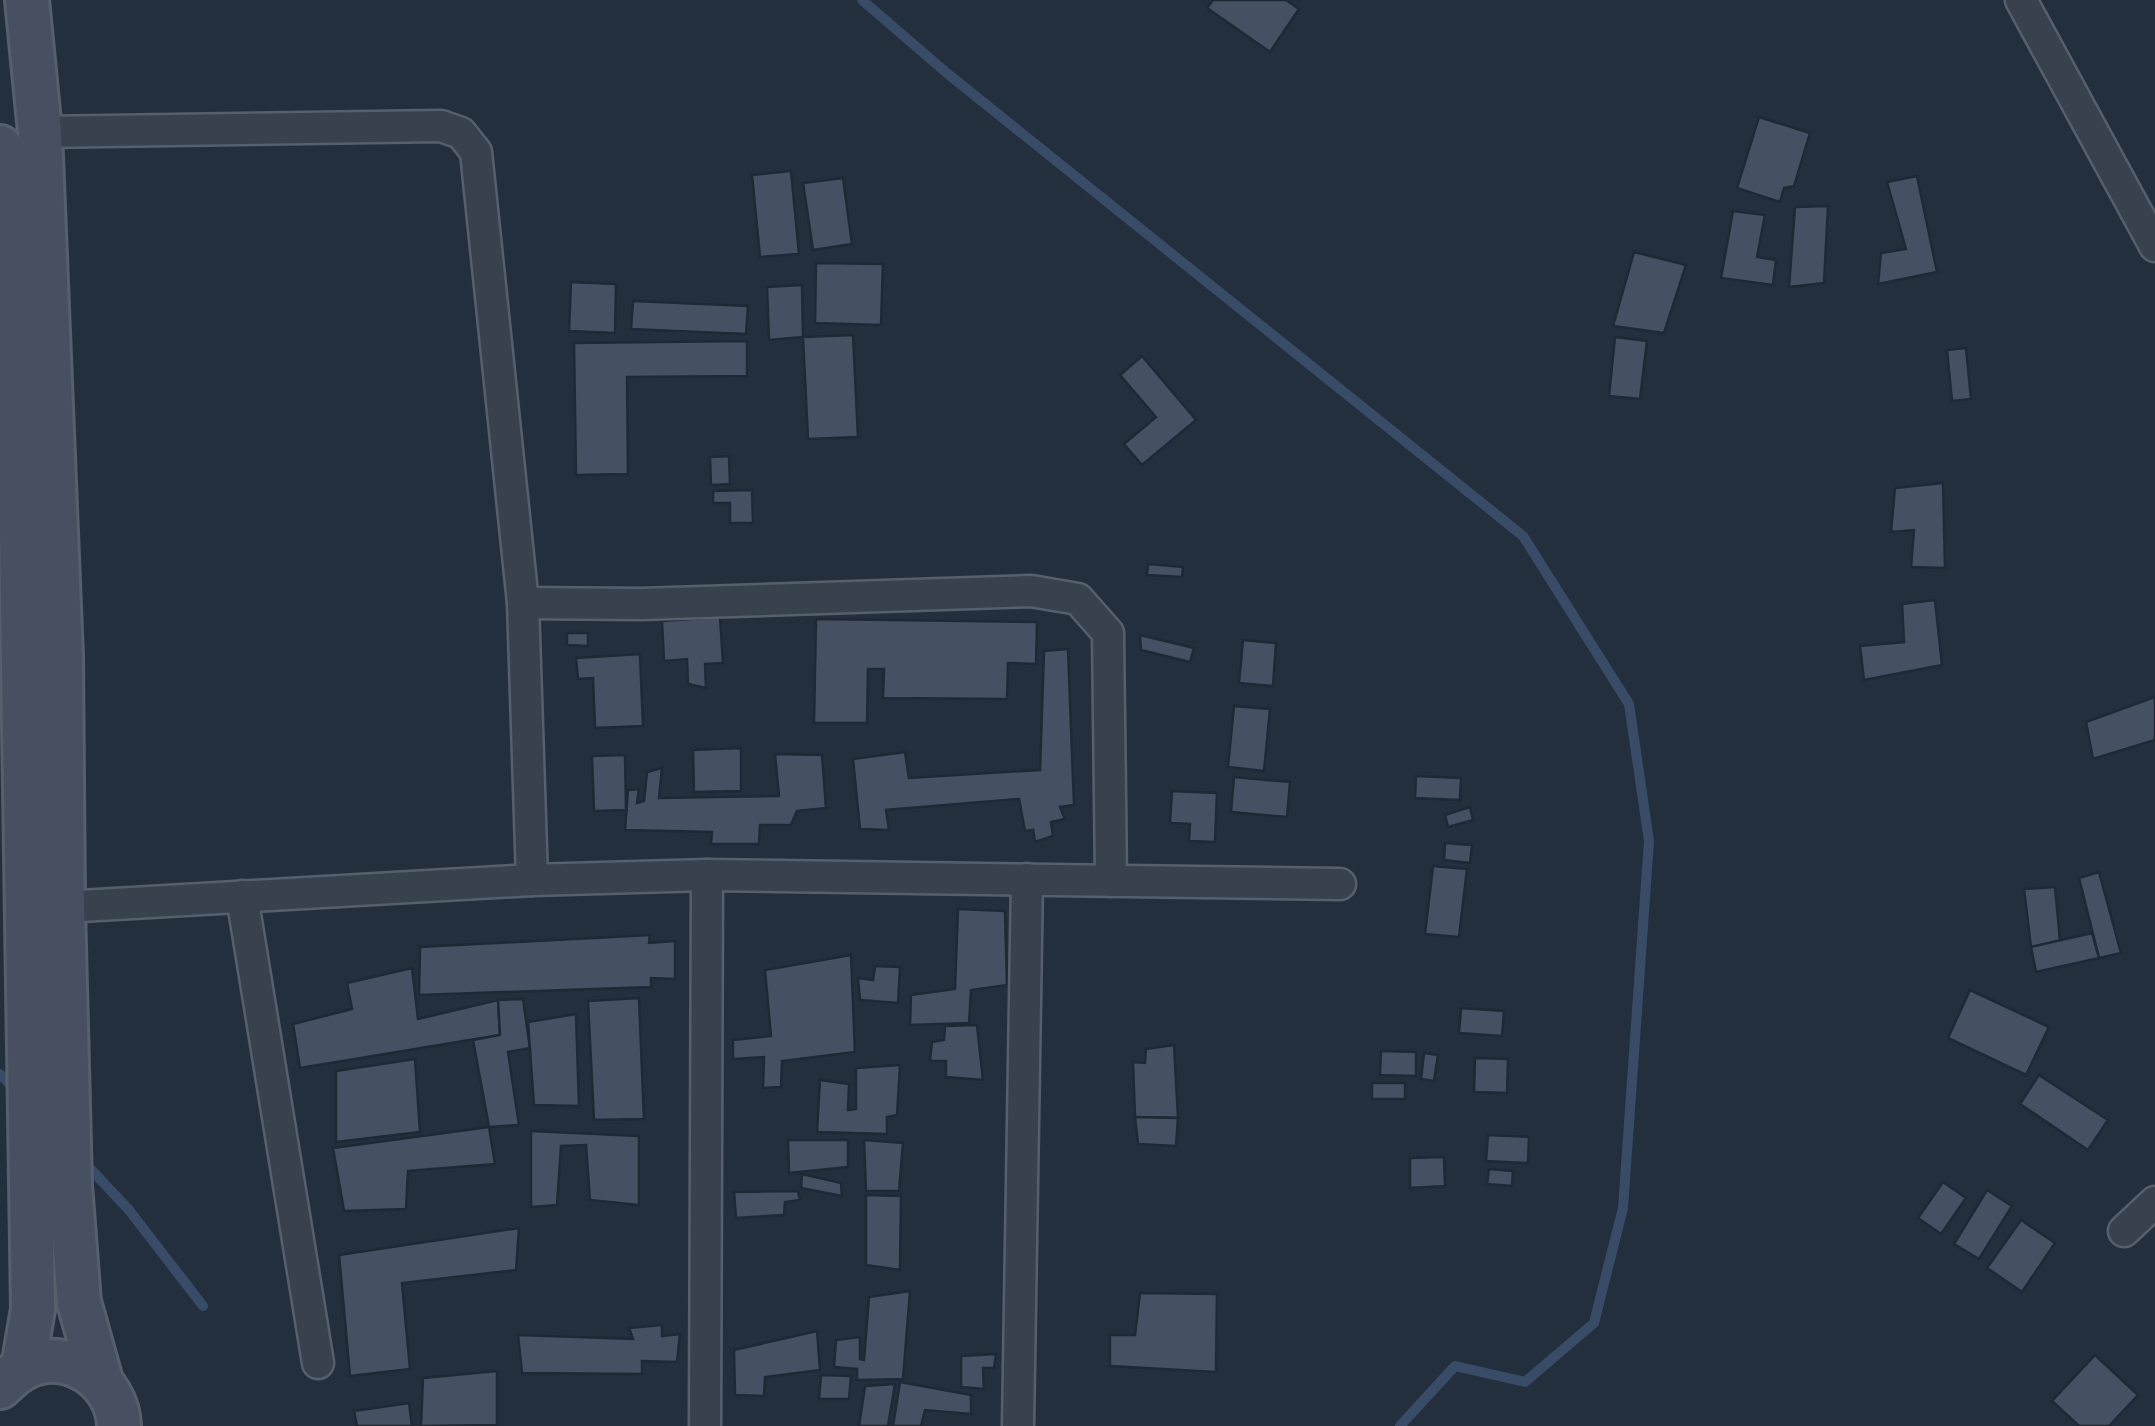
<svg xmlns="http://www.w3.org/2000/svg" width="2155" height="1426" font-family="'Open Sans',sans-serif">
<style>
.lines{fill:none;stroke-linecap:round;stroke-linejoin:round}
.stream{stroke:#394c67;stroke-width:10}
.building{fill:#455162;stroke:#1f2835;stroke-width:2.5}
.minor-casing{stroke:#565f6c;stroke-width:35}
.secondary-casing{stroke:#565f6c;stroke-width:48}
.minor{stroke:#38414e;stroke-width:30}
.secondary{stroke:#465061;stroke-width:42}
</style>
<rect width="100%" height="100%" fill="#242f3e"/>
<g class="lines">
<g class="stream">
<path d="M862 0 948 74 1523 536 1629 704 1649 841 1623 1208 1594 1323 1525 1382 1455 1366 1400 1426"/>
<path d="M0 1074 16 1091"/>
<path d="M83 1161 129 1210 203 1306"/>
</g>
</g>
<g class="building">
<path d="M1213 0H1286L1299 9 1270 52 1207 8Z"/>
<path d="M1759 117 1810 133 1794 186 1784 188 1780 202 1737 188Z"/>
<path d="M791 171 799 254 760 257 752 175Z"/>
<path d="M1917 176 1937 272 1878 284 1881 253 1906 249 1887 182Z"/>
<path d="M843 178 852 244 813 250 803 183Z"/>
<path d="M1828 206 1824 283 1789 287 1795 207Z"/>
<path d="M1733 211 1765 215 1757 257 1776 260 1773 285 1721 278Z"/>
<path d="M1634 252 1686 265 1664 333 1613 326Z"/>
<path d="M816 263 883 264 881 325 815 323Z"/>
<path d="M571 282 616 284 615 333 569 331Z"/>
<path d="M802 285 803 337 769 340 767 287Z"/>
<path d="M633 301 748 306 746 334 631 329Z"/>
<path d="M853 335 858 437 808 439 803 337Z"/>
<path d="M1615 337 1647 341 1640 399 1609 396Z"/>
<path d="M747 341V376L627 377 628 474 576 475 574 343Z"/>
<path d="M1966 348 1971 399 1952 401 1947 350Z"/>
<path d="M1142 356 1196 420 1142 465 1124 444 1156 417 1120 375Z"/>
<path d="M729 456 730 484 711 485 710 457Z"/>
<path d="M1943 483 1945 568 1911 567 1914 530 1891 532 1895 488Z"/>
<path d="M752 490 753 523H730V503H713V491Z"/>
<path d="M1148 564 1183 567 1182 577 1147 575Z"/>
<path d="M1935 600 1942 665 1864 680 1860 646 1904 642 1902 604Z"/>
<path d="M720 617 723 663 705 664 706 688 688 684 687 659 664 661 662 621Z"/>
<path d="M816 619 1037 622 1036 664 1008 663 1007 699 883 698 884 669H868L867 723H814Z"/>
<path d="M567 633H588V646L567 645Z"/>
<path d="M1140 635 1194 648 1190 662 1141 650Z"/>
<path d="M1243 640 1276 643 1273 686 1239 683Z"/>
<path d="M1068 649 1074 805 1060 807 1065 819 1051 822 1053 836 1035 842 1033 830 1025 831 1019 799 886 810 889 830 860 829 853 759 905 752 909 778 1040 770 1044 651Z"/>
<path d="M640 654 643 726 595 728 593 678 578 679 576 658Z"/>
<path d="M2155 697V740L2093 759 2086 722Z"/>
<path d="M1234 706 1270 709 1264 771 1228 767Z"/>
<path d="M741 748V791L694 792 693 750Z"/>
<path d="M775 754 822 755 826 808 797 811 791 825H760L759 844H711L712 832 625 830 628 790 639 789 637 803 644 801 647 772 662 768 659 798 779 796Z"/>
<path d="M625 755 626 810 594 811 592 756Z"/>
<path d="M1416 776 1461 778 1460 800 1415 798Z"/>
<path d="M1234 777 1290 782 1287 817 1231 812Z"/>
<path d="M1172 791 1217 793 1215 842 1189 841 1190 824 1170 823Z"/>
<path d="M1470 807 1473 820 1448 827 1445 815Z"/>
<path d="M1445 843 1472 845 1470 863 1444 860Z"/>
<path d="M1433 866 1467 869 1459 937 1425 934Z"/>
<path d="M2099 872 2121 953 2099 958 2079 878Z"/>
<path d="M2055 887 2060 941 2031 947 2024 889Z"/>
<path d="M958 909 1005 911 1007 985 971 990 969 1023 910 1025 911 995 955 989Z"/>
<path d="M2092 933 2099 958 2036 972 2031 947Z"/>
<path d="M650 935 649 943 675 941V979L651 978V987L419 995 420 947Z"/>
<path d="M851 955 855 1052 782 1061 781 1087 763 1088 764 1057 733 1059V1040L771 1036 765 970Z"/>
<path d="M875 966 900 967 898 1003 860 1000 858 978 873 980Z"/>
<path d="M412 968 418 1019 498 1000 500 1035 300 1068 293 1024 352 1009 347 983Z"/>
<path d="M1970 990 2049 1027 2026 1075 1948 1038Z"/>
<path d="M639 998 644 1119 594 1120 588 1001Z"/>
<path d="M523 999 530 1048 508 1052 519 1125 489 1127 473 1040 500 1035 498 1000Z"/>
<path d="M1461 1008 1504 1011 1502 1036 1459 1033Z"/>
<path d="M576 1014 579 1106 534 1105 528 1022Z"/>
<path d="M977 1025 983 1080 946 1077V1061H930L932 1042 944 1040 945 1026Z"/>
<path d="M1174 1045 1178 1118 1135 1117 1133 1062 1145 1063 1146 1049Z"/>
<path d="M1381 1051 1416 1052V1076L1380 1075Z"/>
<path d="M1424 1053 1438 1055 1434 1081 1421 1079Z"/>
<path d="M1475 1058 1508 1059 1507 1093 1474 1092Z"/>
<path d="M415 1059 420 1132 336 1142V1071Z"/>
<path d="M900 1065 897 1115 887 1117V1134L817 1132 820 1080 849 1084 848 1110 856 1109V1068Z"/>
<path d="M2039 1075 2108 1120 2088 1150 2020 1104Z"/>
<rect x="1372" y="1083" width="33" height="16"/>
<path d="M1135 1117 1178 1118 1176 1146 1138 1144Z"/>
<path d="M489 1127 495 1164 408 1171 406 1209 344 1211 333 1148Z"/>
<path d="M531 1131 639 1136V1205L590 1200 586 1145 561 1146 557 1205 531 1207Z"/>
<path d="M1488 1135 1529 1137 1528 1163 1486 1161Z"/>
<path d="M788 1140H848V1167L789 1173Z"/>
<path d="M864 1140 903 1143 899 1191H866Z"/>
<path d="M1444 1157 1445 1186 1410 1188V1158Z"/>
<path d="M1489 1169 1513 1171 1512 1186 1487 1184Z"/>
<path d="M802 1174 841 1183 842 1196 801 1188Z"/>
<path d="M1943 1182 1966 1198 1941 1234 1918 1218Z"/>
<path d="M1987 1190 2012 1206 1979 1259 1954 1244Z"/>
<path d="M798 1191 800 1200 785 1202 784 1215 736 1218 734 1192Z"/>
<path d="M866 1195 901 1196 900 1270 866 1265Z"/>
<path d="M2021 1220 2055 1243 2022 1292 1987 1268Z"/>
<path d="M519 1228 516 1270 402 1283 410 1369 350 1376 339 1255Z"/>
<path d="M910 1291 903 1379 857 1380V1369L834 1367 836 1340 860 1337V1359L864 1360 869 1297Z"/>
<path d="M1140 1293 1217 1294 1216 1372 1110 1366V1335H1135Z"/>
<path d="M662 1325V1336L680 1334 677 1362 642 1361V1374L522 1373 518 1335 633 1339 629 1328Z"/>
<path d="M817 1331 820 1370 765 1377 764 1396 735 1395 734 1350Z"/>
<path d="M996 1354 994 1368H983L984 1389 961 1387V1356Z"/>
<path d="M2095 1355 2138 1395 2109 1426H2079L2052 1401Z"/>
<path d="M497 1371V1425L421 1426 423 1378Z"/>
<path d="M821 1375 851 1376 849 1399H819Z"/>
<path d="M900 1382 971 1395V1414L925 1410 921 1426H893Z"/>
<path d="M895 1384 888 1426H859L865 1386Z"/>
<path d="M409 1403 412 1426H357L354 1411Z"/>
</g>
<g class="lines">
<defs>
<g id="minor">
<path d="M2021 0 2155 246"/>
<path d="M40 132 441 126 461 133 476 152 523 603 532 880"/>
<path d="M523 603 641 604 1031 591 1078 599 1108 633 1111 881"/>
<path d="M242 896 318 1363"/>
<path d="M63 907 532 880 707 875 1340 884"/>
<path d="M2124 1231 2155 1202"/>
<path d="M705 1426 707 875"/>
<path d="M1018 1426 1027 879"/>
</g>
<g id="secondary">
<path d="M27 0 40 132 61 657 63 907 70 1185 79 1302 101 1381"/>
<path d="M0 147 18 335 33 1309 23 1368"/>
<path d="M0 1387C8 1380 16 1371 26 1367 68 1346 118 1381 119 1426"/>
</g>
</defs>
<use href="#minor" class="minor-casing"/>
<use href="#secondary" class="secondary-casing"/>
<use href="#minor" class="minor"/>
<use href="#secondary" class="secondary"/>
</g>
</svg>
